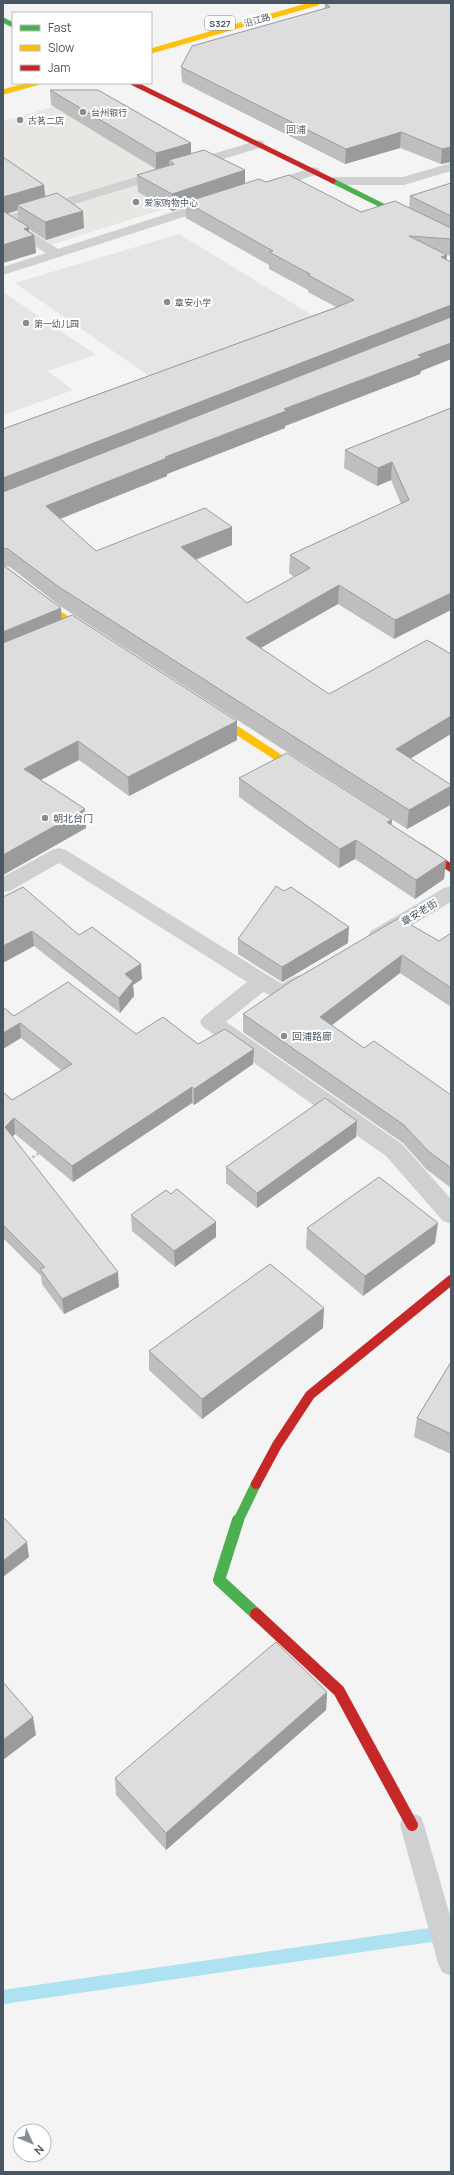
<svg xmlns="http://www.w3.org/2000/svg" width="454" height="2175" font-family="Manrope,'Noto Sans SC',sans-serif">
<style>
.commercial{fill:#e8e7e3}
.education{fill:#e6e5e6}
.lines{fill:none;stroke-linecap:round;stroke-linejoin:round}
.stream{stroke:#aee2f0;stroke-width:14}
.path{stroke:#bcc7c4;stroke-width:2.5;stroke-dasharray:3 2;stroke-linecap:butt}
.lane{fill:#ced0d2;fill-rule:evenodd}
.street{fill:#ced0d2;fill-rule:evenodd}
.fast-far2{stroke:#4caf50;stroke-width:5}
.fast-far1{stroke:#4caf50;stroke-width:10}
.fast{stroke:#4caf50;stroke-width:12}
.slow-far2{stroke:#ffc107;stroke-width:5}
.slow-far1{stroke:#ffc107;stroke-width:6}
.slow{stroke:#ffc107;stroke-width:8}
.jam-far3{stroke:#c62828;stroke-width:5}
.jam-far2{stroke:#c62828;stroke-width:8}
.jam-far1{stroke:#c62828;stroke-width:10}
.jam{stroke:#c62828;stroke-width:12}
.wall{fill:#bebebf;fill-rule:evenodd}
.shaded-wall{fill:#9b9b9b}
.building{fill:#ddddde;stroke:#9b9b9b}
.poi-dot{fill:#868d94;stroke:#fff;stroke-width:1.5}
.labels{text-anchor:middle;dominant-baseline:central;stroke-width:4;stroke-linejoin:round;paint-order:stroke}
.far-street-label{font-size:9px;fill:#4a5661;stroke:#fff}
.shield{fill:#fff;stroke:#808990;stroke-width:1}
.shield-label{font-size:9px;font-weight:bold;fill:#4a5661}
.far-poi-label{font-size:9px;fill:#4a5661;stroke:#fff;text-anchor:start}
.far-quarter-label{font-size:10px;fill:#5f6368;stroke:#fff}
.poi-label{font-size:10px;fill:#4a5661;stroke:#fff;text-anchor:start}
.street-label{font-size:10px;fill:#4a5661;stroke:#fff}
</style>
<rect width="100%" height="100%" fill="#f4f4f4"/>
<path class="commercial" d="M63 104 116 110 246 183 50 245 3 214V121Z"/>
<g class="education">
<path d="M179 234 322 321 152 378 15 283Z"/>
<path d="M3 292 96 355 47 371 73 390 3 415Z"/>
</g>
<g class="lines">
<path class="stream" d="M3 1997 451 1932"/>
<path class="path" d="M28 1160 41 1152"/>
<path class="lane" d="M412 1813 421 1817 424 1825 451 1919V1976L442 1972 438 1963 400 1825 403 1817Z"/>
<g class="street">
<path d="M259 140 263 141 265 144 263 147 15 222 58 249 210 200 214 199 220 203 218 206 3 275V267L46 253 4 227 3 217Z"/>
<path d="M451 163V171L404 185H334L328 181 334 177H403Z"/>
<path d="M314 167 318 168 320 171 318 174 266 191 260 187 262 184Z"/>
<path d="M59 848 66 850 282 984C291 978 298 973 309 976L312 981C307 991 293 998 282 1001L263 992 226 1022 402 1144 451 1199V1224L443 1221 386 1156 203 1027 200 1022 203 1017 247 982 59 863 10 891 3 892V877L52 850Z"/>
<path d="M451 886V902L385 941 378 943 371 941 368 936 371 931 444 888Z"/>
</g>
<g class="fast-far2">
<path d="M3 20 13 25"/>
<path d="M333 181 451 240"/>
</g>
<path class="fast-far1" d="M238 1521 256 1484"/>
<path class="fast" d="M238 1520 219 1580 256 1614"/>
<g class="slow-far2">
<path d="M151 51 317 3"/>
<path d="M3 92 36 83"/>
</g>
<path class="slow-far1" d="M3 572 24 589"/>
<g class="slow">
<path d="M23 588 53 611 89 634"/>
<path d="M212 714 302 773"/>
</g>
<path class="jam-far3" d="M133 83 333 181"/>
<path class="jam-far2" d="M421 848 451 868"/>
<path class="jam-far1" d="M256 1484 277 1445 310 1395 451 1280"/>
<path class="jam" d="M256 1614 339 1691 412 1825"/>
</g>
<g class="wall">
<path d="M451 3V162L441 164 400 148 345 164 182 82 181 67 324 9 325 5Z"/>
<path d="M50 90 191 143V154L245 170V183L266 182 361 212 409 208 410 196 451 183V256L447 255 446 260 451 262V359L421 371 420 374 285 426V428L167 474V476L60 519 96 551 232 545 196 560 247 603 294 577 289 573 290 555 401 504 391 480 377 486 344 468 345 450 451 408 394 639 338 604 261 648 410 758 450 805 407 829 60 606 10 567 5 566 61 608V620L237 721V740L129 796 79 760 41 780 85 809 86 828 3 875V429L336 307 308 292V290L269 269V265L186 218V206L172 211 138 192 137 175 156 169 51 105Z"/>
<path d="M3 157 45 197 84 228 46 240 29 229V232L34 235 36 253 3 263ZM18 210V221L7 214Z"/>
<path d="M239 778 392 820 391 825 446 860 444 879 415 899 355 859 339 868 239 797Z"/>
<path d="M284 891 348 943 282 982 238 954V939Z"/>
<path d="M3 897 79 935 142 979 133 985 134 996 120 1013 34 946Z"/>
<path d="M451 933V1007L400 973 332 1025 364 1048 451 1095V1188L426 1169 403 1143 243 1032V1014L439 941Z"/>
<path d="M14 1016 136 1034 198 1044 253 1064 194 1105 192 1103 73 1182 15 1134 12 1137 119 1287 64 1314 42 1284 41 1276 3 1238V1092L12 1100 61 1070 21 1038Z"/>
<path d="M357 1121 356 1137 257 1208 226 1183V1167Z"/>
<path d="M131 1215 216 1237 175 1267 132 1231Z"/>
<path d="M307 1228 435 1243 363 1296 306 1248Z"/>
<path d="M323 1328 202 1419 149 1370V1351Z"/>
<path d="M451 1362V1454L414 1437 417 1418Z"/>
<path d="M327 1692 326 1710 166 1850 116 1795 115 1778Z"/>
</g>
<g class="shaded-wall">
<path d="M401 132 400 148 345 164 346 149Z"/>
<path d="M191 143V159L169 160V165L156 169V153Z"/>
<path d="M451 147V162L441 164 442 149Z"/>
<path d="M245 170V187L186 202V206L172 211V194Z"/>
<path d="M44 185 46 202 17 205 18 210 3 215V197Z"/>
<path d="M83 211 84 228 46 240 45 222Z"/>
<path d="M29 227V237L34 235 36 253 3 263V245L24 229Z"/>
<path d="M447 255 445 272 441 257Z"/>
<path d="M451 305 450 322 3 497V478Z"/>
<path d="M451 343V359L421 371 420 374 285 426V428L167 474V476L47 524 46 506 165 457 418 355Z"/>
<path d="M392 462 391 480 377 486 378 468Z"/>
<path d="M232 527V545L181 565V547Z"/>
<path d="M339 585 338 604 246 656V638Z"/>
<path d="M451 593V610L394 639 395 620Z"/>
<path d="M61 608 62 626 3 651V632Z"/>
<path d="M451 716V734L395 768 396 749Z"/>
<path d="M237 721V740L129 796 128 777Z"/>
<path d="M78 741 79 760 25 788 24 769Z"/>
<path d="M451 786 450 805 407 829 409 810Z"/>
<path d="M85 809 86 828 3 875V855Z"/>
<path d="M392 820 390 839 387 822Z"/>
<path d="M356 840 355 859 339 868 340 849Z"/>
<path d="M446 860 444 879 415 899 416 880Z"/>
<path d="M349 927 348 943 282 982V967Z"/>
<path d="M32 931 34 946 3 963V946Z"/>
<path d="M402 955 400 973 319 1035 320 1017Z"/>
<path d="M141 964 142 979 133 985 134 996 120 1013 119 998 125 974Z"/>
<path d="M20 1023 21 1038 3 1049V1033Z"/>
<path d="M254 1049 253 1064 194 1105V1089Z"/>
<path d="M192 1087V1103L73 1182 72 1166Z"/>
<path d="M14 1118 15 1134 7 1142 5 1127Z"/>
<path d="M357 1121 356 1137 257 1208V1193Z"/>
<path d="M216 1222V1237L175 1267 174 1251Z"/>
<path d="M438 1223 435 1243 363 1296 365 1276Z"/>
<path d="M118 1272 119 1287 64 1314 62 1299Z"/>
<path d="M324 1308 323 1328 202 1419V1399Z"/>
<path d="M27 1542 29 1557 3 1577V1561Z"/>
<path d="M327 1692 326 1710 166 1850V1833Z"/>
<path d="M33 1717 36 1735 3 1760V1740Z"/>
</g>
<g class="building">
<path d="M332 3H451V147L442 149 401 132 346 149 181 67 192 46 330 7 325 5Z"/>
<path d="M50 90H98L191 143 156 153Z"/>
<path d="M204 150 245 170 172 194 137 175 174 164 169 160Z"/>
<path d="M3 157 44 185 3 197Z"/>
<path d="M289 175 361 212 395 201 451 228V239L409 236 447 255 441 257 451 262V305L3 478V429L335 308 354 300 308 275 310 274 269 252 273 251 186 202 259 179 266 182Z"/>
<path d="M451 183V216L410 196Z"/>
<path d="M57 193 83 211 45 222 17 205Z"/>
<path d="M3 211 29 227 24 229 34 235 3 245Z"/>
<path d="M451 317V343L418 355 422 357 284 409 286 411 165 457 167 458 46 506 96 551 205 508 232 527 181 547 247 603 310 568 290 555 409 500 392 462 378 468 345 450 451 408V593L395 620 339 585 246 638 329 694 427 640 451 654V716L396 749 451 785V786L409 810 59 587 8 549 3 548V492Z"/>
<path d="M3 565 61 608 3 632Z"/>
<path d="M72 615 237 721 128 777 78 741 24 769 85 809 3 855V643Z"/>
<path d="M287 753 392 820 387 822 446 860 416 880 356 840 340 849 239 778Z"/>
<path d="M276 886 284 891 291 887 349 927 282 967 238 939Z"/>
<path d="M23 887 79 935 92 927 141 964 125 974 133 981 119 998 32 931 3 946V897Z"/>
<path d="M399 918 439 941 451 933V988L402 955 320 1017 364 1048 374 1041 451 1095V1168L428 1151 404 1125 243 1014 290 982Z"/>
<path d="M68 982 136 1034 163 1017 198 1044 225 1029 254 1049 194 1089 192 1087 72 1166 14 1118 5 1127 118 1272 62 1299 40 1269 45 1267 3 1225V1092L12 1100 72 1064 20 1023 3 1033V1007L14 1016Z"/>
<path d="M325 1098 357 1121 257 1193 226 1167Z"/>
<path d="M379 1177 438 1223 365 1276 307 1228Z"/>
<path d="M177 1189 216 1222 174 1251 131 1215 166 1190 171 1194Z"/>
<path d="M270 1264 324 1308 202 1399 149 1351Z"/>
<path d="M451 1362V1434L417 1418Z"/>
<path d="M3 1517 27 1542 3 1561Z"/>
<path d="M276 1642 327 1692 166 1833 115 1778Z"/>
<path d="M3 1682 33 1717 3 1740Z"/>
</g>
<g class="poi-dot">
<circle cx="83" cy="112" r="4"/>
<circle cx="20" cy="120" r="4"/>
<circle cx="136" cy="202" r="4"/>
<circle cx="167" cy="302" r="4"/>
<circle cx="26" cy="323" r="4"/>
<circle cx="45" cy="818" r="4"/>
<circle cx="284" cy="1036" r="4"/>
</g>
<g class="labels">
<g class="far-street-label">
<text transform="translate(257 20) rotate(-16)">沿江路</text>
</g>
<rect class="shield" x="205" y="16" width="30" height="14" rx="3"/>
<g class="shield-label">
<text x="220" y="23">S327</text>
</g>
<g class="far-poi-label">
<text x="91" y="112">台州银行</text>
<text x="28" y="120">古茗二店</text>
<text x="144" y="202">爱家购物中心</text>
<text x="175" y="302">章安小学</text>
<text x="34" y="323">第一幼儿园</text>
</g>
<g class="far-quarter-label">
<text x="296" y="129">回浦</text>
</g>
<g class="poi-label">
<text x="53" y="818">朝北台门</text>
<text x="292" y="1036">回浦路廊</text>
</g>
<g class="street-label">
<text transform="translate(419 912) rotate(-31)">章安老街</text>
</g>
</g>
<rect width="454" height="2175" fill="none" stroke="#4a5661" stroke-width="8"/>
<rect x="12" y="12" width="140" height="72" fill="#ffffff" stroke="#b7bbc0"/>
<rect x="20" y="25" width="20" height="6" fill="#4caf50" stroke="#b7bbc0"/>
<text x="48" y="32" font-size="12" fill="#4a5661">Fast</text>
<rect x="20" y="45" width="20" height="6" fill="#ffc107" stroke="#b7bbc0"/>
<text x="48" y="52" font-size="12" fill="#4a5661">Slow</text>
<rect x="20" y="65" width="20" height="6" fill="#c62828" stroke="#b7bbc0"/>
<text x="48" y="72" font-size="12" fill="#4a5661">Jam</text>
<g transform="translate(32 2143) rotate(134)"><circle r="19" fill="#ffffff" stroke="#b7bbc0"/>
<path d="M0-3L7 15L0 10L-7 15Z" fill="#868d94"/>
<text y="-6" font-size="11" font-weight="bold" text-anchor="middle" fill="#4a5661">N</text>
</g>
</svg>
